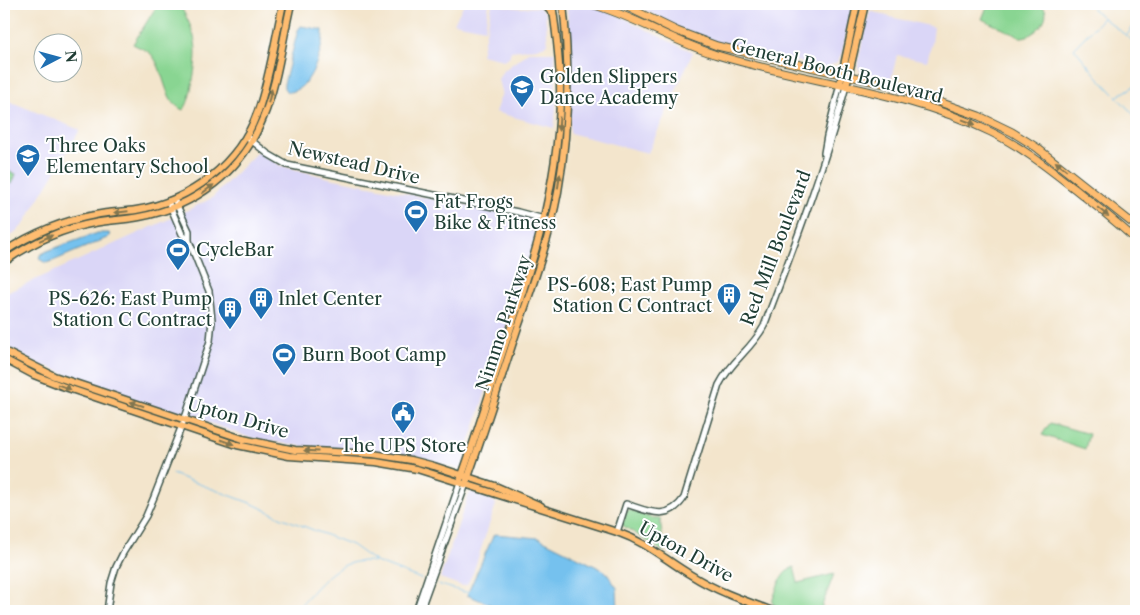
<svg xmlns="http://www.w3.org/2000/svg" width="1140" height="615" font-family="'Libre Caslon Text',serif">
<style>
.built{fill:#dad6f7}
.green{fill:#89d592;stroke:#548963}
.water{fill:#74c1ee;stroke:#4a7f91}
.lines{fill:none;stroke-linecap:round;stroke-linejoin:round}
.stream{stroke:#74c1ee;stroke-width:1}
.minor-casing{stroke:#3f564b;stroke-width:8}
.major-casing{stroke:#3f564b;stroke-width:9}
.highway-casing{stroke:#3f564b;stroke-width:9}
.minor{stroke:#fff;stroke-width:5}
.major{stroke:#febc70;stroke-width:6}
.highway{stroke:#febc70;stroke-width:7}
.oneway{fill:#83764f}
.labels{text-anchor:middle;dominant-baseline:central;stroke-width:4;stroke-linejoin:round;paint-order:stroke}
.street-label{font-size:18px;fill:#1f3d34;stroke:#fff}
.poi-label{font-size:18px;fill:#1f3d34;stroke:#fff;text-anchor:start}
</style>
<rect width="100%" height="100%" fill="#fff"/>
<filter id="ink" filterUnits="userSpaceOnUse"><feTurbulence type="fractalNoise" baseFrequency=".02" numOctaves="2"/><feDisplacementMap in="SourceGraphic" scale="10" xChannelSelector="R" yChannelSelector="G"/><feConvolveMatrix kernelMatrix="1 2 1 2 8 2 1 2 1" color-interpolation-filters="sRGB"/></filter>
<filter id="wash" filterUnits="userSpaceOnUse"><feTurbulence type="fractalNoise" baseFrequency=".0096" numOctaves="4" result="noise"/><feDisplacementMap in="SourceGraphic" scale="20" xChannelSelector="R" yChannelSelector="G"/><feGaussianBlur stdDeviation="1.12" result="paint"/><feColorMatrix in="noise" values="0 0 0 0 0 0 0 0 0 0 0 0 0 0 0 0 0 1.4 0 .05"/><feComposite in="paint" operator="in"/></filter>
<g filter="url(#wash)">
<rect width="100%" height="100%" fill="#f3e5cc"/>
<g class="built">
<path d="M464 4H489L485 29 454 23Z"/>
<path d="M492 4 518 8 538 7 545 12 548 44 537 48 511 51 509 58 504 60 481 55Z"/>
<path d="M571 4H581L595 7 622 17 663 38 693 52 648 153 570 133V51L567 10Z"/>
<path d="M629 4H853L842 53 837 62 826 68 728 46 683 31 642 8Z"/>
<path d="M870 11 890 17 934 27 932 43 927 61 897 55 891 80 861 72 858 67V61Z"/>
<path d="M528 52H555L556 107 554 128 495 112 502 93 498 80 502 72Z"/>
<path d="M4 99 80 130 24 224 13 235H10L11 238 4 243Z"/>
<path d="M258 151 281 166 329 178 541 220 461 469 411 455 292 445 248 437 196 418 177 414 159 407 125 397 46 366 43 367 4 345V294L178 215 212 198Z"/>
<path d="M474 491 490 498 496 504 473 573 467 585 462 586 440 578 466 502 470 493Z"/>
</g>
<g class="green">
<path d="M158 4H179C198 36 199 49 192 85 190 93 189 104 183 110 162 101 166 69 150 53 145 49 138 47 133 44Z"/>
<path d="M988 4H1037L1045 9C1050 21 1032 38 1020 37L982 19Z"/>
<path d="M6 170 16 174 12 184 4 180Z"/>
<path d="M1050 423 1089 434 1085 449 1042 435Z"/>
<path d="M630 510 652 518H660L664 552 622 525 627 511Z"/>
<path d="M794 567 798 583 834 574 820 611H789L774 605 772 602C777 589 780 572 794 567Z"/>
</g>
<g class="water">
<path d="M301 26 323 30C324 48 310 94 287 92L284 88V84L298 30Z"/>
<path d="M97 233H109L111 235 107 238 53 261 46 263 39 259 40 255 47 251Z"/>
<path d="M494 534 539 538 605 571 617 588 618 611H506L467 595Z"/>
</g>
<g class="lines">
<g class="stream">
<path d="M1088 4 1103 18 1136 43"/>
<path d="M1103 18 1074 48 1096 75 1136 117"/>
<path d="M1127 35 1136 23"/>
<path d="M1118 96 1136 85"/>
<path d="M172 474 253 504 280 517 352 545 376 562 421 579"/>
<path d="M437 584 464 592H469"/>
<path d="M295 611C318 587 337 555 375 562"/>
</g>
</g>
</g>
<g filter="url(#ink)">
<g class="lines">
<defs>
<g id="minor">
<path d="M246 136 268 154 287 165 518 212 552 221"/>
<path d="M824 153 827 136 840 84"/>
<path d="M168 201 182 234 189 241"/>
<path d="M617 532 626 504C648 511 668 522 684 498L719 385C731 361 752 349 764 326 794 247 824 168 846 86"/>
<path d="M107 611 111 583 116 567 123 553 146 516 154 497 186 415 210 341 212 320 209 291 189 241V231L174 199"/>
<path d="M416 611 460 482"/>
<path d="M420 611 466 484"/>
</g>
<g id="major">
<path d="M544 4 553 14"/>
<path d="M840 84 857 4"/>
<path d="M846 86 865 4"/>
<path d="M4 252C31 234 62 221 95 215 109 212 123 212 136 210 191 201 239 164 258 111 270 77 275 39 283 4"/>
<path d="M4 262C31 243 61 229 94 223 108 220 124 220 139 217 195 207 242 171 263 118 278 82 282 41 291 4"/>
<path d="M4 351 54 376 243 439 295 450 373 454 411 460 434 466 495 486 541 506"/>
<path d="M4 359 34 375 62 386 237 445 289 456 376 462 417 469 617 532C648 543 664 559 691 575 716 591 745 601 773 611"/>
<path d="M461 478C477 434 490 390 505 345 533 263 557 190 560 102 561 69 557 37 552 4"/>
<path d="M467 480C484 432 500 382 516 333 532 287 549 241 558 192 569 129 570 67 563 4"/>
</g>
<g id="highway">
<path d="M591 4C635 16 673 42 717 55 808 83 905 90 991 132 1022 147 1048 168 1075 189 1096 206 1117 222 1136 240"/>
<path d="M621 4 677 31 717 46 894 86 979 116 1012 132 1036 147 1136 226"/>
</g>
</defs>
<use href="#minor" class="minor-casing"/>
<use href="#major" class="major-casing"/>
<use href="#highway" class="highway-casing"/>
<use href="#minor" class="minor"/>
<use href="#major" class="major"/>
<use href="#highway" class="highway"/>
</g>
<defs><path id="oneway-solid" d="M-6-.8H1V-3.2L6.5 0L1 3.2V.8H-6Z" transform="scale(1.25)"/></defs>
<g class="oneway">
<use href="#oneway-solid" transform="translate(270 96) rotate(-76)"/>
<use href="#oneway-solid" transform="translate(969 122) rotate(21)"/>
<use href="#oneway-solid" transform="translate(559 124) rotate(94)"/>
<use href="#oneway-solid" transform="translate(1061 166) rotate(-142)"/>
<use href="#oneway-solid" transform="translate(559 181) rotate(-81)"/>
<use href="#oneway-solid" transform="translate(208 189) rotate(-36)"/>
<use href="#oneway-solid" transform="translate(121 212) rotate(174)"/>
<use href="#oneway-solid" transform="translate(1103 212) rotate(39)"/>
<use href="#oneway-solid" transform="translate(46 238) rotate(-23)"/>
<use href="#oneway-solid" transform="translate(64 387) rotate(20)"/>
<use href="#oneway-solid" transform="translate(137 404) rotate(-162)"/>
<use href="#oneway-solid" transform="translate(227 442) rotate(19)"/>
<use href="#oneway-solid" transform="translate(311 451) rotate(-176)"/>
</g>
</g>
<defs>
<symbol id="school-pin" viewBox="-11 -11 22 30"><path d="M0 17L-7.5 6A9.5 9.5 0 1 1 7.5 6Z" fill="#1f6fb2" stroke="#fff"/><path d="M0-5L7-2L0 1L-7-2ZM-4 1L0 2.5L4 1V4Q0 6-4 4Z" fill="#fff"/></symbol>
<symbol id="stadium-pin" viewBox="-11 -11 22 30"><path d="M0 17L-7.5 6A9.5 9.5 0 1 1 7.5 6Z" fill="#1f6fb2" stroke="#fff"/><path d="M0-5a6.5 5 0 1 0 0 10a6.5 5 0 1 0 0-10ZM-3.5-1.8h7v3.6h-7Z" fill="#fff"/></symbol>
<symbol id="building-pin" viewBox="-11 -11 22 30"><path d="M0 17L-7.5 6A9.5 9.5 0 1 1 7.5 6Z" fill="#1f6fb2" stroke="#fff"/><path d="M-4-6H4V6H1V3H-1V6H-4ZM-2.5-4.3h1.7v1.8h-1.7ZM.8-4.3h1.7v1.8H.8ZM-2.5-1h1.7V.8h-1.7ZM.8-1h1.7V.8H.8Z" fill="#fff"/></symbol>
<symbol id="civic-pin" viewBox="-11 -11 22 30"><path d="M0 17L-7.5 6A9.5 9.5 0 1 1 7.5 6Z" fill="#1f6fb2" stroke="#fff"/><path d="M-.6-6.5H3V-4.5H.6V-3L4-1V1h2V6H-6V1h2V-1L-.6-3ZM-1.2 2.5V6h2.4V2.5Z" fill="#fff"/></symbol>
</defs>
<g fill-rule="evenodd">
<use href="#school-pin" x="508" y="73" width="28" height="38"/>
<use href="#school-pin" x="14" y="142" width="28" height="38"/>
<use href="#stadium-pin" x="402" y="198" width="28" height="38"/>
<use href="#stadium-pin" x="164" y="236" width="28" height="38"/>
<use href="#building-pin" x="715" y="281" width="28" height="38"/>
<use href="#building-pin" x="247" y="285" width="28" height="38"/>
<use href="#building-pin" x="216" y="295" width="28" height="38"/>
<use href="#stadium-pin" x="270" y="341" width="28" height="38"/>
<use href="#civic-pin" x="389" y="399" width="28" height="38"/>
</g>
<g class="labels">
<g class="street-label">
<text transform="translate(837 71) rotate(14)">General Booth Boulevard</text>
<text transform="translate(354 163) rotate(13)">Newstead Drive</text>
<text transform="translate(776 248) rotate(-69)">Red Mill Boulevard</text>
<text transform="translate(504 323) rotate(-72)">Nimmo Parkway</text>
<text transform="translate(238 418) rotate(16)">Upton Drive</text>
<text transform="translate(686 552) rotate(29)">Upton Drive</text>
</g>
<g class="poi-label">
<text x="540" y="77">Golden Slippers<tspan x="540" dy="21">Dance Academy</tspan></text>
<text x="46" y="146">Three Oaks<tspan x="46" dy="21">Elementary School</tspan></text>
<text x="434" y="202">Fat Frogs<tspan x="434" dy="21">Bike &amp; Fitness</tspan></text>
<text x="196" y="250">CycleBar</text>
<text x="712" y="285" text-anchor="end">PS-608; East Pump<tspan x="712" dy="21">Station C Contract</tspan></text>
<text x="212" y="299" text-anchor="end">PS-626: East Pump<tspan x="212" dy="21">Station C Contract</tspan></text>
<text x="278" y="299">Inlet Center</text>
<text x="302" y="355">Burn Boot Camp</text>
<text x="403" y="446" text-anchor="middle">The UPS Store</text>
</g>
</g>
<rect width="1140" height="615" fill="none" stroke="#fff" stroke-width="20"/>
<g transform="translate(58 58) rotate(84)"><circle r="24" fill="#ffffff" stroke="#a5b1ae"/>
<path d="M0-4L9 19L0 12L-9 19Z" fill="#1f6fb2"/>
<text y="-8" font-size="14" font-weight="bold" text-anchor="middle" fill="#1f3d34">N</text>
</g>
</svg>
